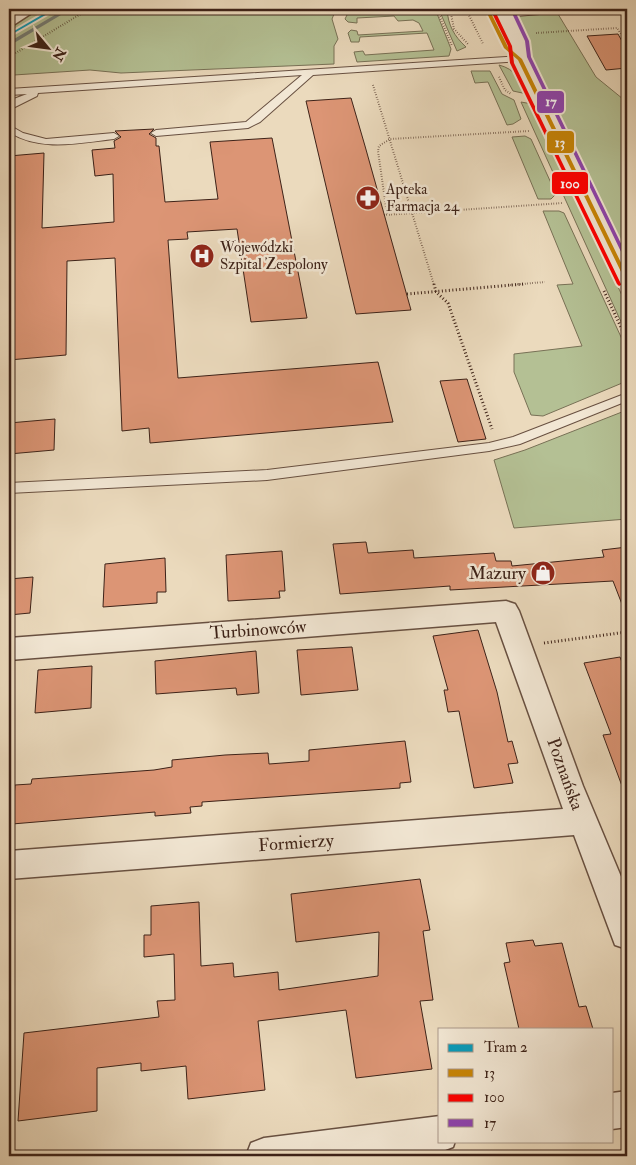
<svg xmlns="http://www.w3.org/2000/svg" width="636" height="1165" font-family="'IM FELL Double Pica',serif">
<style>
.green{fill:#b4c094;stroke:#787156}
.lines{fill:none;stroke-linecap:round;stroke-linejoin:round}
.stream{fill:#747d76;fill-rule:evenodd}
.building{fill:#dc9575;stroke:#3d2218}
.service-casing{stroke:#685041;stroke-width:2}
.minor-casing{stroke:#685041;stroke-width:3}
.secondary-casing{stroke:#3d2218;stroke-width:2}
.path-far1{stroke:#3d2218;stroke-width:2;stroke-dasharray:0.5 2;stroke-linecap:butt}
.path{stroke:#3d2218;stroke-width:3;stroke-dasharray:1 2.5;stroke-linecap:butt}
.service{fill:#f2e7d4;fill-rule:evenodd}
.minor{fill:#f2e7d4;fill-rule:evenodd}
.secondary{fill:#f2e7d4;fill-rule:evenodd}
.bus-1-casing{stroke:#f2e7d4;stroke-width:4}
.bus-2-casing{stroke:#f2e7d4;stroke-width:4}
.bus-3-casing{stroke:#f2e7d4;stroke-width:4}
.bus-1{fill:#c88506;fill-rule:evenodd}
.bus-2{fill:#f00;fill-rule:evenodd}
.bus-3{fill:#8e44ad;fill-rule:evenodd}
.tram-1-casing{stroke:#f2e7d4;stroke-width:4}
.tram-1{fill:#069cbc;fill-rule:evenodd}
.labels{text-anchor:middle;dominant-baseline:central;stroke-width:5;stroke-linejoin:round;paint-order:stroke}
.far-poi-label{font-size:15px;fill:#3d2218;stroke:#f2e7d4;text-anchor:start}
.poi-label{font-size:18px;fill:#3d2218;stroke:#f2e7d4;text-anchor:end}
.street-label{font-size:18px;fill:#3d2218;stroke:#f2e7d4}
.line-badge{stroke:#f2e7d4;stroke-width:2}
.badge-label{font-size:14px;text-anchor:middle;font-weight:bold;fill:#fff}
</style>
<rect width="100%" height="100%" fill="#ebdabd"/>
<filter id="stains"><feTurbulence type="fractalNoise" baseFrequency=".004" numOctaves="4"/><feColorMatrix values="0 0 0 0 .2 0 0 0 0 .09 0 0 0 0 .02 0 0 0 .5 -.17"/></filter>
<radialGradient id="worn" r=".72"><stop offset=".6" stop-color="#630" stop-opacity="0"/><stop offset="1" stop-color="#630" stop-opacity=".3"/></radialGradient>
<g class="green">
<path d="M38 9H336L332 19 338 39 334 46V64L121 73 90 70 14 75 9 78V26Z"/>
<path d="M350 9H401L418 13 424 9 436 11 451 49 449 56 357 62 354 52 363 51 365 55 434 50 427 33 360 37 359 42H351L348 33 351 30 357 31 358 35 423 31 419 23 413 20 398 21 394 16 357 18V23L348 22 345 19Z"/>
<path d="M445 9H447C448 25 454 36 466 47L457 51 440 12Z"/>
<path d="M507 9H555L596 77 623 99H627V254Z"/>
<path d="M499 65C515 69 521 80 527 94L513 91Z"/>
<path d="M471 71H490L502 94 514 100 521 119 513 124 507 125 488 82 475 83Z"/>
<path d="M521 102 532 104 627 306V335Z"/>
<path d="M525 136 531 139 556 194 551 199H538L512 137Z"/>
<path d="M543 211H559L564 213 627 350V381L543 416 531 415 514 372V354L582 346 557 285 573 284Z"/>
<path d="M627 410V519L514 528 494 460 525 450Z"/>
</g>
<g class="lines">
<path class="stream" d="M65 9H71L9 46V42Z"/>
</g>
<g class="building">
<path d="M618 34 627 50V68L606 70 587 36Z"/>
<path d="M351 98 365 146 411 310 356 314 306 101Z"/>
<path d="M154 129 149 134 156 138V146H159L165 202 218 199 210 142 272 138 307 318 251 322 237 229 187 232 188 239 168 240 178 378 378 362 393 422 150 443 149 428 122 431 115 258 67 261 66 355 9 360V156L44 153 42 228 114 222 113 174 95 176 92 150 115 148 114 141 121 137 115 131Z"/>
<path d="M467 379 486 439 458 442 440 381Z"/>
<path d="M55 419 54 450 9 454V423Z"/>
<path d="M366 542 368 553 413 550 414 558 494 553 496 561H511L512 566 604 557 602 550 627 547V612H625L613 581 450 590V586L340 594 333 544Z"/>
<path d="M282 551 285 591H279L280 598 228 601 226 555Z"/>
<path d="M165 558 166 592H157V603L103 607 105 564Z"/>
<path d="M33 577 30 613 9 615V579Z"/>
<path d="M478 630 497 692 508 742 512 741 518 763 508 764 513 783 474 788 459 711 448 712 444 690H448L433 636Z"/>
<path d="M352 647 358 690 301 695 297 650Z"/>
<path d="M256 651 259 693 237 695 236 688 156 694 155 661Z"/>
<path d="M620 657 627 675V794H625L603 735 611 734 584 663Z"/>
<path d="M92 666 91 708 35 713 38 670Z"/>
<path d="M405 741 411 782 400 783V788L202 802V806L190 807 191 813 155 816V812L12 824 15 785 31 784 32 779 154 770 172 767V760L225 755 268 753 269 764 309 761V750Z"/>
<path d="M420 879 430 930 423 931 433 1000 420 1001 432 1069 356 1078 346 1010 291 1017 258 1021 265 1090 188 1099 186 1066 141 1071V1063L97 1068V1111L18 1121 24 1033 159 1017 157 1001 175 1000 174 954 144 957V935H151V906L199 902 201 966 233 963 234 977 278 972 279 990 378 976 379 932 296 942 291 894Z"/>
<path d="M533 940 535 946 562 943 579 1007 586 1006 593 1029H519L504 963 510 962 506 943Z"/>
</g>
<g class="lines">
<defs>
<g id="service">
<path d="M543 9H578L574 11 504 17 500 14 504 11Z"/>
<path d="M520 56 524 59 523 61 313 75 260 122 248 128 156 136 151 133 156 130 246 122 302 75 38 93 37 96 9 110 11 100 27 94 9 95V89Z"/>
<path d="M9 125 23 133 46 139 114 133 119 136 114 139C79 143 40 152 9 132Z"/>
<path d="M627 393V401L520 444 489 451 267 480 9 493V483L267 470 489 443 513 437Z"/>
</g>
<g id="minor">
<path d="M19 9H38L15 24 9 26V15Z"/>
<path d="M506 601 515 604 519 611 583 786 627 891V949L615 945 574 835 9 879V851L563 809 496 622 9 660V638Z"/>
<path d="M627 1091V1127L612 1129V1093Z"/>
<path d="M440 1116V1141H455L453 1147 440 1152 407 1156H246L251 1143 264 1138Z"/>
</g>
<path id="secondary" d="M494 9H510L528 44 529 59 627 258V287L619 285 616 280 511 59 510 44Z"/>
</defs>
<use href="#service" class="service-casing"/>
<use href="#minor" class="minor-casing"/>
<use href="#secondary" class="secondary-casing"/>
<g class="path-far1">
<path d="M442 9 438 12 452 46"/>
<path d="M450 9 454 29 468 44"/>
<path d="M466 9 483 44"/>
<path d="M536 33 617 28 627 44"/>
<path d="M9 57 89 9"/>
<path d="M499 77 505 90 511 94"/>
<path d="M373 85 434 285"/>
<path d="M387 214 378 151 379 146 390 139 529 131"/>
<path d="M384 215 563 203"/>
<path d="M510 285 545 282"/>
</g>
<g class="path">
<path d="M434 284 436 292 448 303 492 429"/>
<path d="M604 291 627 340"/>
<path d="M407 294 524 284"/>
<path d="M544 643 627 632"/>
</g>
<use href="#service" class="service"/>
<use href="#minor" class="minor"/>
<use href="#secondary" class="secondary"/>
<defs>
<path id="bus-1" d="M485 9H489L508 47 522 59 627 275V281L625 280 518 60 504 48Z"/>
<path id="bus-2" d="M493 12 496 13 512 46 514 63 621 284V285L619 286 617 284 510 63 508 46 492 13Z"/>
<path id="bus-3" d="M510 9H514L529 41 531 57 627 256V261L625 260 527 57 525 41Z"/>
</defs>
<use href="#bus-1" class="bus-1-casing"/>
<use href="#bus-2" class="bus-2-casing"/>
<use href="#bus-3" class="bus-3-casing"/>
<use href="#bus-1" class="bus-1"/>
<use href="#bus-2" class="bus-2"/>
<use href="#bus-3" class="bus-3"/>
<defs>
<path id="tram-1" d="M52 9H56L9 36V34Z"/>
</defs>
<use href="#tram-1" class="tram-1-casing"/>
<use href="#tram-1" class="tram-1"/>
</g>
<defs>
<symbol id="pharmacy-disc" viewBox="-11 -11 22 22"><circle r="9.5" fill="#8f2418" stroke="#f2e7d4"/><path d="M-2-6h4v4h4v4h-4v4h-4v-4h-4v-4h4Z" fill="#fff"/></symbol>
<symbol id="hospital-disc" viewBox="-11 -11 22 22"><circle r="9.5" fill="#8f2418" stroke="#f2e7d4"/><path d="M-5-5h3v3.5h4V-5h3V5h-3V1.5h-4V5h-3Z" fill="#fff"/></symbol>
<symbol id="shop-disc" viewBox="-11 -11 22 22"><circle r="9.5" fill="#8f2418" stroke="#f2e7d4"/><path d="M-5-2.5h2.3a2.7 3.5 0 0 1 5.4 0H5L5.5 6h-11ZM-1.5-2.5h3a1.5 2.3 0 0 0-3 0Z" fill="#fff"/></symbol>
</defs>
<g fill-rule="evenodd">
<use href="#pharmacy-disc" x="354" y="184" width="28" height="28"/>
<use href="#hospital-disc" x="188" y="242" width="28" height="28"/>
<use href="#shop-disc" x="529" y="559" width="28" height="28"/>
</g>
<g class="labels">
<g class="far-poi-label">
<text x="386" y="189">Apteka<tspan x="386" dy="17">Farmacja 24</tspan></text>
<text x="220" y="247">Wojewódzki<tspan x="220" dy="17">Szpital Zespolony</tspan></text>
</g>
<g class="poi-label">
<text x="526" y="573">Mazury</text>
</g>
<g class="street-label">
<text transform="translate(258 630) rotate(-4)">Turbinowców</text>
<text transform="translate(565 774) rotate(70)">Poznańska</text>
<text transform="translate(296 843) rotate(-4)">Formierzy</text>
</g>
</g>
<g class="line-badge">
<rect x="536" y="90" width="29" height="24" rx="5" fill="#8e44ad"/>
<rect x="546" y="130" width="29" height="24" rx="5" fill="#c88506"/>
<rect x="551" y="171" width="38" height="24" rx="5" fill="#f00"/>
</g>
<g class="badge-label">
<text x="551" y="106">17</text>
<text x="560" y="147">13</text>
<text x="570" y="188">100</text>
</g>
<rect width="636" height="1165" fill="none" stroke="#ebdabd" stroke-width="30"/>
<rect x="10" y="10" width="616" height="1145" fill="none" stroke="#3d2218" stroke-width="2.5"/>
<rect x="15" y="15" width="606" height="1135" fill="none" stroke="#3d2218"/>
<rect x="438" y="1028" width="175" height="115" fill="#f2e7d4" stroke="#aa9889"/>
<rect x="448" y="1044" width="25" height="8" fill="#069cbc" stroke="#aa9889"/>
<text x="484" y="1052" font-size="15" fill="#3d2218">Tram 2</text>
<rect x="448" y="1069" width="25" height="8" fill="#c88506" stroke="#aa9889"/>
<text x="484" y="1078" font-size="15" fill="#3d2218">13</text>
<rect x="448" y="1094" width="25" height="8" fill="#ff0000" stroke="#aa9889"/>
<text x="484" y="1102" font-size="15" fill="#3d2218">100</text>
<rect x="448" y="1119" width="25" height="8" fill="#8e44ad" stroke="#aa9889"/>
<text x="484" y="1128" font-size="15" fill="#3d2218">17</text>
<g transform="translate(48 48) rotate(119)" stroke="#f2e7d4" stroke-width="4" paint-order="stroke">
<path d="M0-4L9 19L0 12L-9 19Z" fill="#3d2218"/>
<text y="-8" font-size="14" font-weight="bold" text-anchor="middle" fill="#3d2218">N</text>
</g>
<rect width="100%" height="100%" filter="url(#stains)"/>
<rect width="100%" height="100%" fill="url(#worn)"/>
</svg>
